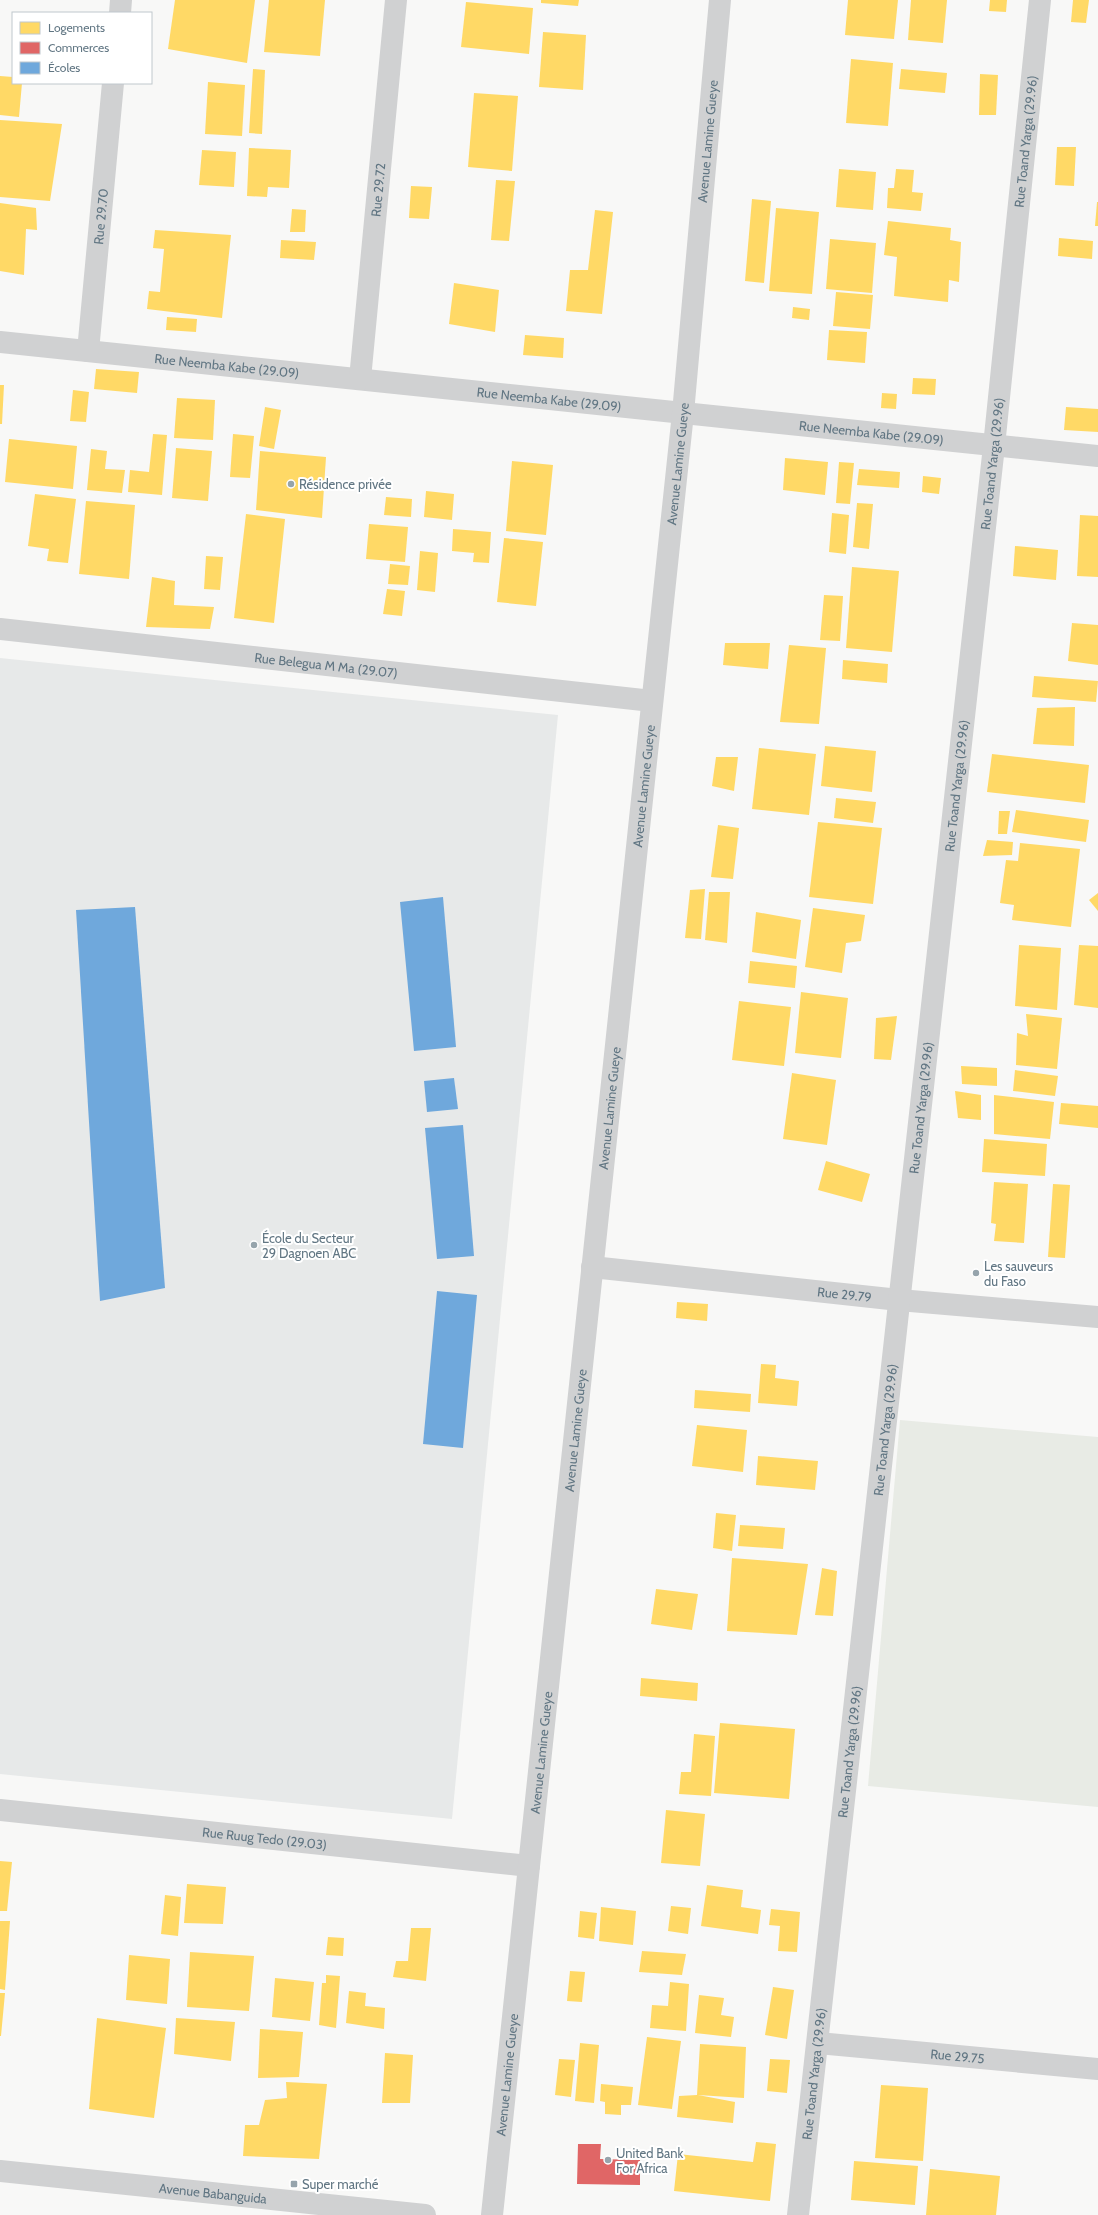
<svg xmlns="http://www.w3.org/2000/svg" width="1098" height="2215" font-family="Cabin,sans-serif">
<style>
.built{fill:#e7e9e9}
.green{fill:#e8ebe5}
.homes{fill:#ffd966}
.shops{fill:#e06666}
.schools{fill:#6fa8dc}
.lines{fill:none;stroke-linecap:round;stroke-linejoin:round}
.minor{stroke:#d0d1d2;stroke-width:22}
.tertiary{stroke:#d0d1d2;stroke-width:22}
.poi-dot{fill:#96a4ac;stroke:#fff;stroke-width:1.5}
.labels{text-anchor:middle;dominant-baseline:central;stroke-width:4;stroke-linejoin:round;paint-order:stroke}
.street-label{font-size:13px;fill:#617683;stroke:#fff}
.poi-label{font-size:13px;fill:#617683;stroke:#fff;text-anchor:start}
</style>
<rect width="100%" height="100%" fill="#f8f8f7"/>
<path class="built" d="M0 658 558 715 452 1819 0 1774Z"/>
<path class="green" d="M900 1420 1098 1437V1807L868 1786Z"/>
<g class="homes">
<path d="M175 0H255L247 63 168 49Z"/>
<path d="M269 0H325L320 56 264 52Z"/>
<path d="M541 0H579L578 6 541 3Z"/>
<path d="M848 0H898L894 39 845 35Z"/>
<path d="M911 0H947L943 43 908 40Z"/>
<path d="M990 0H1007L1006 12 989 11Z"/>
<path d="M1073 0H1089L1086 23 1071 22Z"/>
<path d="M466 2 533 8 529 54 461 47Z"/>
<path d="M543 32 586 35 583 90 539 87Z"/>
<path d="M851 59 893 63 888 126 846 123Z"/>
<path d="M253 69 265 70 262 134 249 133Z"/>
<path d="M901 69 947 73 945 93 899 89Z"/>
<path d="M980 74 998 75 996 115H979Z"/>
<path d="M0 76 13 77V83H22L19 117 0 115Z"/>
<path d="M208 82 245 85 242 136 205 134Z"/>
<path d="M474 93 518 96 512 171 468 167Z"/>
<path d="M0 120 62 124 50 201 0 197Z"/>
<path d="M1057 147H1076L1074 186 1055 185Z"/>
<path d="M249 148 291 150 289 188 268 187 267 197 247 196Z"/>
<path d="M202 150 236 152 234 187 199 185Z"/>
<path d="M839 169 876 172 873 210 836 207Z"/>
<path d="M896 169 914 170 912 192 923 193 921 211 887 208 888 188H894Z"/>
<path d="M496 180 515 181 509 241 491 240Z"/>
<path d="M411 186 432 187 429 219 409 218Z"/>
<path d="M752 199 771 201 764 283 745 281Z"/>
<path d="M1097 202H1098V226H1095Z"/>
<path d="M0 203 36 208 37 230 26 229 24 275 0 271Z"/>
<path d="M776 208 819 212 812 294 769 291Z"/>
<path d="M292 209 306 210 305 232H290Z"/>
<path d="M595 210 613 212 602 314 566 311 570 270H588Z"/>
<path d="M888 221 951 228 950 240 961 242 959 282 949 280 948 302 894 296 897 257 884 255Z"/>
<path d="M155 230 231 235 222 318 147 309 149 291 160 292 164 249 153 248Z"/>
<path d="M1059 238 1093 241 1092 259 1058 256Z"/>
<path d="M830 239 876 243 872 293 826 289Z"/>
<path d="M281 240 316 242 314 260 280 258Z"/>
<path d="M454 283 499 290 495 332 449 324Z"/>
<path d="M836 292 873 295 870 329 833 326Z"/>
<path d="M793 307 810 309 809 320 792 318Z"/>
<path d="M167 317 197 319 196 332 166 330Z"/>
<path d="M829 330 867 332 865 363 827 360Z"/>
<path d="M525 335 564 338 563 358 523 355Z"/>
<path d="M96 369 139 372 137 393 94 389Z"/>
<path d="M913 378 936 379 935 395 912 394Z"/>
<path d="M0 385H4L2 424H0Z"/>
<path d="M73 390 89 392 86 422 70 421Z"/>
<path d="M882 393 897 394 896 409 881 408Z"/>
<path d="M177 398 215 400 213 440 174 438Z"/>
<path d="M265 407 281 410 274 449 259 446Z"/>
<path d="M1066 407 1098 409V432L1064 430Z"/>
<path d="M153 434 167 435 162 495 128 492 130 470 149 472Z"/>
<path d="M233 434 254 436 250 478 230 477Z"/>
<path d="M9 439 77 446 73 489 5 482Z"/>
<path d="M176 448 212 451 208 501 172 498Z"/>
<path d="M91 449 107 451 105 469 125 470 122 493 87 490Z"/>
<path d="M260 451 326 457 322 518 256 510Z"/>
<path d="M785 458 828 462 825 495 783 490Z"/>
<path d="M512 461 553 465 546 535 506 531Z"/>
<path d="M839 462 854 463 850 504 836 503Z"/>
<path d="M859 469 900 472 899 488 857 485Z"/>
<path d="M923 476 941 478 939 494 922 492Z"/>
<path d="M426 491 454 494 452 520 424 517Z"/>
<path d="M35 494 76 499 68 563 47 561 49 549 28 546Z"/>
<path d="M386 497 412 499 411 517 384 515Z"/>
<path d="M86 501 135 505 129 579 79 574Z"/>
<path d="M857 503 873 504 869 549 853 547Z"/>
<path d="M832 513 849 515 846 554 829 552Z"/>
<path d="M246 514 285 519 274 623 234 618Z"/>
<path d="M1080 515 1098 516V577L1077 576Z"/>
<path d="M369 524 408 527 405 562 366 559Z"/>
<path d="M453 529 491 532 489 563 473 562 474 553 452 551Z"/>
<path d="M504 538 543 542 536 606 497 602Z"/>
<path d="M1015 546 1058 550 1056 580 1013 576Z"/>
<path d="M420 551 438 553 435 592 417 590Z"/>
<path d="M206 556 223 557 220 590 204 589Z"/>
<path d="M390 564 410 566 408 585 388 584Z"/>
<path d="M852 567 899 571 892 652 846 648Z"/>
<path d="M152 577 175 581 174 605 214 607 210 629 146 627Z"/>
<path d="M387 589 405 591 402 616 383 614Z"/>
<path d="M824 595 843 596 840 641 820 640Z"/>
<path d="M1072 623 1098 625V665L1068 661Z"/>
<path d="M725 643H770L768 669 723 665Z"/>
<path d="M789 645 826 648 819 724 780 722Z"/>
<path d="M843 660 888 664 887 683 842 679Z"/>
<path d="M1034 676 1098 681 1096 702 1032 697Z"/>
<path d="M1075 707 1074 746 1033 744 1037 708Z"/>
<path d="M825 746 876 751 872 792 821 786Z"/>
<path d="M759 748 816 754 809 815 752 809Z"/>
<path d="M992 754 1089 765 1085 803 987 792Z"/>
<path d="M716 757H738L734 791 712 786Z"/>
<path d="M836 798 876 802 873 823 834 818Z"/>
<path d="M1016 810 1089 820 1086 842 1012 832Z"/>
<path d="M999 811H1010L1007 834H998Z"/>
<path d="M818 822 882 828 873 904 809 897Z"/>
<path d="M718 825 739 828 733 879 711 877Z"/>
<path d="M987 840 1013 842 1012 855 983 856Z"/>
<path d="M1020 843 1080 849 1071 927 1012 920 1014 905 1000 903 1006 860 1018 861Z"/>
<path d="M705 889 701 939 685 938 690 890Z"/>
<path d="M709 892H730L727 943 705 940Z"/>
<path d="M1098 893V911L1089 900Z"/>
<path d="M813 908 865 915 861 941 846 943 842 973 805 967Z"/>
<path d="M756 912 801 920 796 959 752 952Z"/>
<path d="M1019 945 1061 948 1057 1010 1015 1006Z"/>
<path d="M1079 945 1098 946V1008L1074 1005Z"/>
<path d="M750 961 797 966 795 988 748 983Z"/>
<path d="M801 992 848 998 841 1058 795 1053Z"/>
<path d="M739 1001 791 1007 784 1066 732 1060Z"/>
<path d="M1026 1014 1062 1018 1057 1069 1016 1065 1017 1033 1028 1036Z"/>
<path d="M897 1016 891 1060 874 1059 876 1018Z"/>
<path d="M961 1066 997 1068V1086L962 1084Z"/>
<path d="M1015 1070 1058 1076 1055 1096 1013 1091Z"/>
<path d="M792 1073 836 1080 827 1145 783 1139Z"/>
<path d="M955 1091 981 1095V1120L958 1118Z"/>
<path d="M994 1095 1054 1102 1050 1139 994 1134Z"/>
<path d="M1061 1103 1098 1106V1128L1059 1124Z"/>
<path d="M984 1139 1047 1144 1045 1176 982 1172Z"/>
<path d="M826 1161 870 1174 862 1202 818 1190Z"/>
<path d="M994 1182 1028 1184 1024 1243 994 1241 996 1224 991 1223Z"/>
<path d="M1053 1184 1070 1185 1065 1258 1048 1257Z"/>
<path d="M677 1302 708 1304 707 1321 676 1318Z"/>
<path d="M761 1364 776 1365 775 1378 799 1381 797 1406 758 1403Z"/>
<path d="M695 1390 751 1394 750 1412 694 1408Z"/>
<path d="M697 1425 747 1430 743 1472 692 1466Z"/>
<path d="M758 1456 818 1461 815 1490 756 1485Z"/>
<path d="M716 1513 736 1515 732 1551 713 1548Z"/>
<path d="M740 1525 785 1528 783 1549 738 1546Z"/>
<path d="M732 1558 808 1564 797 1635 727 1631Z"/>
<path d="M822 1568 837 1571 833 1616 815 1615Z"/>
<path d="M656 1589 698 1594 692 1630 651 1624Z"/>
<path d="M641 1678 698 1683 697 1701 640 1696Z"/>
<path d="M720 1723 795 1729 789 1799 714 1793Z"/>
<path d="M694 1734 715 1736 711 1796 679 1794 681 1772H691Z"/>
<path d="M666 1810 705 1814 700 1866 661 1863Z"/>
<path d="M0 1861 12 1862 7 1911H0Z"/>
<path d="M187 1884 226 1887 223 1924 184 1923Z"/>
<path d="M707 1885 743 1890 741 1907 761 1910 758 1934 701 1926Z"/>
<path d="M165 1895 181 1897 178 1936 161 1934Z"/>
<path d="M671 1906 691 1908 688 1934 668 1931Z"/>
<path d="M601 1907 636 1911 633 1945 599 1941Z"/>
<path d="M771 1909 800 1912 797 1952 778 1951 780 1926 769 1925Z"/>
<path d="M580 1911 597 1913 594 1939 578 1937Z"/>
<path d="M0 1921H10L5 1990 0 1989Z"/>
<path d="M411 1928H431L426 1981 393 1977 396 1961H408Z"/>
<path d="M328 1937 344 1938 343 1956 326 1955Z"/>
<path d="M642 1951 686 1954 682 1975 639 1972Z"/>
<path d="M190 1952 254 1956 249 2011 187 2007Z"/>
<path d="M129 1955 170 1959 167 2004 126 2000Z"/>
<path d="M570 1971 585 1972 582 2002 567 2001Z"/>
<path d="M326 1975 340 1976 336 2028 319 2025 322 1983H326Z"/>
<path d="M275 1978 314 1982 310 2021 272 2017Z"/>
<path d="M670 1982 689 1984 686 2031 650 2028 652 2005 668 2006Z"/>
<path d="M773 1987 794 1990 787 2039 765 2035Z"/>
<path d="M349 1991 366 1993 365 2006 385 2008 384 2029 346 2023Z"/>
<path d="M0 1993H5L1 2036H0Z"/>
<path d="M699 1995 724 1998 721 2015 734 2017 731 2037 695 2033Z"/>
<path d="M97 2018 166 2028 154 2118 89 2109Z"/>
<path d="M176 2018 235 2022 231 2061 174 2054Z"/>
<path d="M260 2029 303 2032 299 2077 258 2078Z"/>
<path d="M647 2037 681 2041 672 2109 638 2105Z"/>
<path d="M580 2043 599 2045 594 2103 575 2101Z"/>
<path d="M700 2044 746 2047 744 2098 698 2095 735 2102 733 2123 677 2117 679 2096 697 2095Z"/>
<path d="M385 2053 413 2055 410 2103H382Z"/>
<path d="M559 2059 575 2060 571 2097 555 2095Z"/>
<path d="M770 2059 790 2060 787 2093 767 2091Z"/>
<path d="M286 2082 327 2084 319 2159 243 2156 245 2125H259L265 2100 287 2098Z"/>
<path d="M601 2084 633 2087 631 2105H621V2115L605 2114V2102L600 2101Z"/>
<path d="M881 2085 928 2088 923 2161 875 2158Z"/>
<path d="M756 2142 776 2144 770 2201 674 2191 678 2154 753 2162Z"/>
<path d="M854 2161 918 2166 915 2205 851 2200Z"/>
<path d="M930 2169 1000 2176 996 2215H926Z"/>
</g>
<path class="shops" d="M578 2144H601L600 2159 640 2160V2185L577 2184Z"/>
<g class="schools">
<path d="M443 897 456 1047 414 1051 400 902Z"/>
<path d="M135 907 165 1288 100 1301 76 910Z"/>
<path d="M454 1078 458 1109 427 1112 424 1081Z"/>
<path d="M463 1125 474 1256 437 1259 425 1128Z"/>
<path d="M437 1291 477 1295 463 1448 423 1444Z"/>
</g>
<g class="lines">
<g class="minor">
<path d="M120 13 121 0"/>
<path id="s1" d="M0 342 1098 456"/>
<path id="s2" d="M88 351 113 83"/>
<path id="s3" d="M360 379 396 0"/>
<path id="s4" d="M0 629 652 701"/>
<path id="s5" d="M592 1267 899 1300 1098 1317"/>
<path id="s6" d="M0 1810 529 1866"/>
<path id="s7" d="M818 2043 1098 2069"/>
<path id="s8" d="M492 2215 683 413 720 0"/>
<path id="s9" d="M798 2215 994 446 1040 0"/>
</g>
<path class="tertiary" id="s10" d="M0 2171 425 2215"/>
</g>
<g class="poi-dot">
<circle cx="291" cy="484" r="4"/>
<circle cx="254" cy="1245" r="4"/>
<circle cx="976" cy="1273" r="4"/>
<circle cx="608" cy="2160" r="4"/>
<rect x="290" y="2180" width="8" height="8" rx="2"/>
</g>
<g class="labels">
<g class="street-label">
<text stroke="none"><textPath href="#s8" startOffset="2085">Avenue Lamine Gueye</textPath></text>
<text stroke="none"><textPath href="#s9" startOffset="2086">Rue Toand Yarga (29.96)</textPath></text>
<text stroke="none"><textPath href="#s3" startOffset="190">Rue 29.72</textPath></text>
<text stroke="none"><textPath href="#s2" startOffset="135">Rue 29.70</textPath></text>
<text stroke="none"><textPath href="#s1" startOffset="228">Rue Neemba Kabe (29.09)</textPath></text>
<text stroke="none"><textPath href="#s1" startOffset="552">Rue Neemba Kabe (29.09)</textPath></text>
<text stroke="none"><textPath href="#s1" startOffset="876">Rue Neemba Kabe (29.09)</textPath></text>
<text stroke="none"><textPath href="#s8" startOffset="1761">Avenue Lamine Gueye</textPath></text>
<text stroke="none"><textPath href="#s9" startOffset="1762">Rue Toand Yarga (29.96)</textPath></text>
<text stroke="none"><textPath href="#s4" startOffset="328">Rue Belegua M Ma (29.07)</textPath></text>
<text stroke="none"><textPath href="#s8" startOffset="1437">Avenue Lamine Gueye</textPath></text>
<text stroke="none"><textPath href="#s9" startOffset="1438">Rue Toand Yarga (29.96)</textPath></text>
<text stroke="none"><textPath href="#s8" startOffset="1113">Avenue Lamine Gueye</textPath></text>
<text stroke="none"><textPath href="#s9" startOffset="1114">Rue Toand Yarga (29.96)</textPath></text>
<text stroke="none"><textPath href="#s5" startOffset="254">Rue 29.79</textPath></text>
<text stroke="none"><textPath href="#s8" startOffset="789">Avenue Lamine Gueye</textPath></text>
<text stroke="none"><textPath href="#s9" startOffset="790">Rue Toand Yarga (29.96)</textPath></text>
<text stroke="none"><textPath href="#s8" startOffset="465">Avenue Lamine Gueye</textPath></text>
<text stroke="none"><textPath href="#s9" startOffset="466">Rue Toand Yarga (29.96)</textPath></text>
<text stroke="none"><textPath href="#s6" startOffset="266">Rue Ruug Tedo (29.03)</textPath></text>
<text stroke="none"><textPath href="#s7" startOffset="140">Rue 29.75</textPath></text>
<text stroke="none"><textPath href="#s8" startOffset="141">Avenue Lamine Gueye</textPath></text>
<text stroke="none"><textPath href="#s9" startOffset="142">Rue Toand Yarga (29.96)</textPath></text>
<text stroke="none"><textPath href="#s10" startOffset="214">Avenue Babanguida</textPath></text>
</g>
<g class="poi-label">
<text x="299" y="484">Résidence privée</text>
<text x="262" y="1238">École du Secteur<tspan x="262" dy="15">29 Dagnoen ABC</tspan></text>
<text x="984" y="1266">Les sauveurs<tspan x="984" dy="15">du Faso</tspan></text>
<text x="616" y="2153">United Bank<tspan x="616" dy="15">For Africa</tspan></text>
<text x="302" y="2184">Super marché</text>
</g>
</g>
<rect x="12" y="12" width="140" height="72" fill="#ffffff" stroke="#c0c8cd"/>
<rect x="20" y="22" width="20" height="12" fill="#ffd966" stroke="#c0c8cd"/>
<text x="48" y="32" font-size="12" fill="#617683">Logements</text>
<rect x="20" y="42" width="20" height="12" fill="#e06666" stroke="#c0c8cd"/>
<text x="48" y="52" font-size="12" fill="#617683">Commerces</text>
<rect x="20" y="62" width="20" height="12" fill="#6fa8dc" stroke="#c0c8cd"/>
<text x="48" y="72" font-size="12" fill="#617683">Écoles</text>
</svg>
